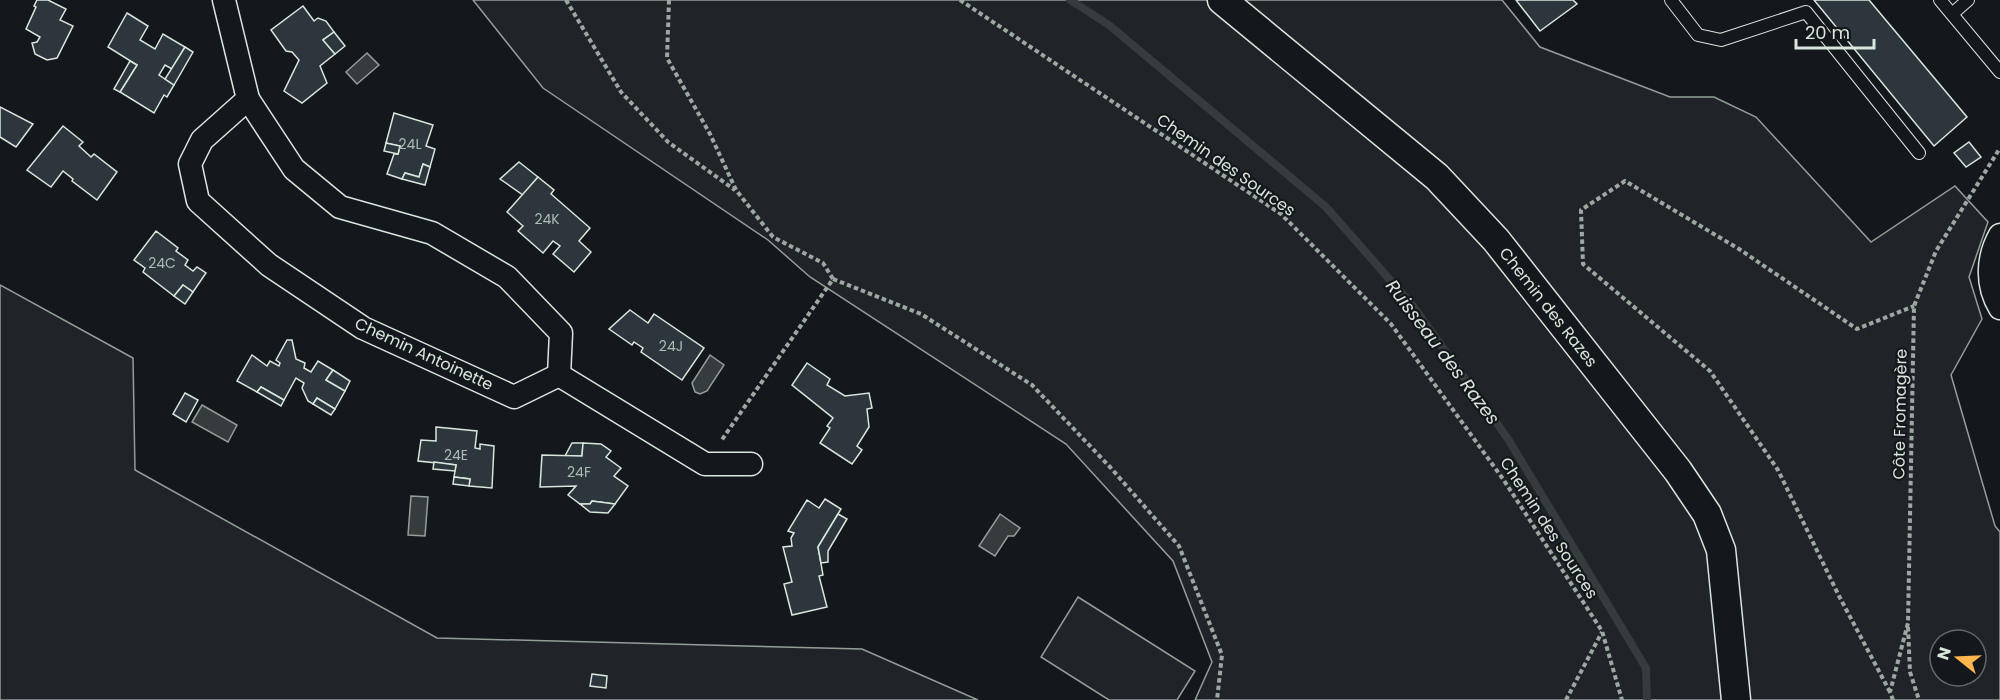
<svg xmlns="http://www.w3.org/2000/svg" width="2000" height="700" font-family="Poppins,sans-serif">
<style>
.green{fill:#202428;stroke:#939e99;stroke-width:1.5;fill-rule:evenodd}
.water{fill:#363b3e;stroke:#939e99;stroke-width:1.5}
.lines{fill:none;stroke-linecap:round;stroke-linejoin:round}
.stream{stroke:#363b3e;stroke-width:8}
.building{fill:#2c363c;stroke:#d8e6dc;stroke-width:1.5}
.service-casing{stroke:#d8e6dc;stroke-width:14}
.minor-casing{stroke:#d8e6dc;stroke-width:25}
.tertiary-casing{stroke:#d8e6dc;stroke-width:31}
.path{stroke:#9da8a2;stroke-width:4;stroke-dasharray:4.5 3;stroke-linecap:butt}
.service{stroke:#14181c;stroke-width:12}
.minor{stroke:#14181c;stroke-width:22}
.tertiary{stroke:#14181c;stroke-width:28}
.labels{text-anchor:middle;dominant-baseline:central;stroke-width:4.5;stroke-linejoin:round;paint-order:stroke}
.number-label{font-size:14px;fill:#adbab4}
.street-label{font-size:16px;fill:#d8e6dc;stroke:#14181c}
.water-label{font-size:18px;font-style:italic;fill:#d8e6dc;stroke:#14181c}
</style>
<rect width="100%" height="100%" fill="#14181c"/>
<g class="green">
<path d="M473 0H1502L1540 47 1670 97H1714L1756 117 1871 242 1955 186 1988 222 1969 277 1982 319 1951 375 1995 526 2000 532V700H1195L1212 662 1173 561 1066 444 810 277 768 240 543 88ZM1940 640H1976V676H1940Z"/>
<path d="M0 285 133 358 135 470 437 638 862 649 978 700H0Z"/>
<path d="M1078 597 1195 671 1177 700H1109L1041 657Z"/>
</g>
<g class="water">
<path d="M367 53 379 65 357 84 346 72Z"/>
<path d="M710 355 724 365 707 391 700 394 695 392 692 383Z"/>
<path d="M202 405 237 425 228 442 192 422Z"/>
<path d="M411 496 428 497 425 536 408 535Z"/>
<path d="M1000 514 1020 528 1014 536H1008L995 556 979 546Z"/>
</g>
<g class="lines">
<path class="stream" d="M1070 0 1109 25 1326 207 1413 306 1508 439 1646 668 1647 700"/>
</g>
<g class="building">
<path d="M37 0H48L66 9 60 20 73 26 57 58 47 60 35 54 32 43 37 42 40 37 26 29 36 7 34 6Z"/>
<path d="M1516 0H1573L1577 4 1540 31Z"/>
<path d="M1814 0H1869L1967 117 1934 146Z"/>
<path d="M303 6 314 21 318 18 326 21 334 32 323 40 335 54 320 66 327 83 302 103 284 91 299 60 292 52 286 51 271 30Z"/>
<path d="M127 13 148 26 140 40 155 49 163 34 185 47 172 69 165 65 159 75 174 85 167 97 164 95 154 113 120 92 137 65 108 47Z"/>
<path d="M334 32 345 46 335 54 323 40Z"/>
<path d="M185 47 193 52 174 85 165 79Z"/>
<path d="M130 61 137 65 120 92 114 89Z"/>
<path d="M0 107 33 124 16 147 0 137Z"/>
<path d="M394 113 433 125 426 146 435 149 430 167 423 164 419 177 405 173 402 179 387 174 394 154H398L400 146 386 143Z"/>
<path d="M63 126 83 142 79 146 91 157 94 154 117 172 97 200 72 181 73 179 63 171 51 187 27 170Z"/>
<path d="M1969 142 1981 157 1966 167 1954 153Z"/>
<path d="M386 143 400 146 398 154 384 151Z"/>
<path d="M519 162 538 177 523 195 500 179Z"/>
<path d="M423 164 430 167 425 185 402 179 405 173 419 177Z"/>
<path d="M538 177 554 190 551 194 590 228 579 241 591 252 574 272 553 254 560 246 553 241 543 253 518 231 523 226 507 212Z"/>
<path d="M156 231 178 248 176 251 188 260 185 265 193 271 197 267 206 273 193 292 183 285 174 296 143 272 145 268 134 260Z"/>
<path d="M183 285 193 292 185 304 174 296Z"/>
<path d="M630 310 648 323 654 314 704 348 682 380 641 352 643 348 634 342 632 345 609 329Z"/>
<path d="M287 340H292L296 359 305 363 304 368 311 372 318 361 333 370 326 380 345 391 335 409 317 398 313 404 308 401 302 388 304 383 296 378 284 400 261 387 257 392 237 381 252 355 267 366 270 361 279 366 280 363 276 360Z"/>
<path d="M807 363 830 379 827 385 845 396 869 393 872 408 867 409 869 427 857 446 862 450 852 464 820 443 830 428 827 426 833 418 792 385Z"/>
<path d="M333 370 350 381 345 391 326 380Z"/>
<path d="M261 387 284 400 281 406 257 392Z"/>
<path d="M185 393 198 400 186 422 173 414Z"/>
<path d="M317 398 335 409 331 415 313 404Z"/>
<path d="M436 427 477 431 475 448 480 449V444L494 446 492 488 469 486 470 479 454 477 456 465 418 461 421 440 436 441Z"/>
<path d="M572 443H583L582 456H565Z"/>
<path d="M583 443 601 444 611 451 606 457 621 468 614 476 628 486 615 504 592 501 590 504H580L568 495 576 486 540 487 542 455 582 456Z"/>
<path d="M434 462 456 465 455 471 433 469Z"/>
<path d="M454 477 470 479 469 486 453 484Z"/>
<path d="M825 499 841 509 818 547 823 575 819 576 827 607 792 615 784 584 792 582 783 547 792 546 791 538 794 533 788 531 807 500 819 508Z"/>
<path d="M592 501 615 504 608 513 590 512 580 504H590Z"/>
<path d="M838 514 847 519 828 551V562L821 563 818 547Z"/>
<path d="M592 674 607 676 606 688 590 686Z"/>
</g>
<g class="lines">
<defs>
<g id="service">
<path d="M1671 0 1698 35 1721 40 1806 12 1919 153"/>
<path d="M1940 0 2000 72"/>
<path d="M1952 14 1968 0"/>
</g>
<g id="minor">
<path d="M224 0 248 99"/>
<path d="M248 99 294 169 340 207 432 233 507 277 561 333 559 375 514 397 363 328 269 265 198 201 190 164 202 140Z"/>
<path d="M2000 235C1987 258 1986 285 2000 308"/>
<path d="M559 375 705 464H751"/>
</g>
<g id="tertiary">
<path id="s1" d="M1222 0 1437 177 1496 240 1678 471 1707 514 1721 550 1736 700"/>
</g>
</defs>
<use href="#service" class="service-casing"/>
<use href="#minor" class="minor-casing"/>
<use href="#tertiary" class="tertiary-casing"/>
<g class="path">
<path d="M566 0 621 92 668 142 735 190"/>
<path d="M669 0 667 58 710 134 736 190 773 237 823 263 833 279 721 441"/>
<path d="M960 0 1281 214 1391 324 1503 479 1602 631 1622 700"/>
<path d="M833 279 921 314 1032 385 1110 467 1179 546 1222 655 1217 700"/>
<path d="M1908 627 1910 672 1919 700"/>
<path d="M1890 692 1839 596 1778 470 1710 371 1583 264 1581 210 1625 181 1739 249 1857 329 1914 306"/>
<path d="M1566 700 1602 632"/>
<path d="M1893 700 1890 692 1908 623 1914 306 1936 251 2000 148"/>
</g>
<use href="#service" class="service"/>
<use href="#minor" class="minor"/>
<use href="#tertiary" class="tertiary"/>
</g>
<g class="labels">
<g class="number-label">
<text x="410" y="144">24L</text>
<text x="547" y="219">24K</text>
<text x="162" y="263">24C</text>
<text x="671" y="346">24J</text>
<text x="456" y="455">24E</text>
<text x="579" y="472">24F</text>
</g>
<g class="street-label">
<text transform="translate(1226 165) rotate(35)">Chemin des Sources</text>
<text stroke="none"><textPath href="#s1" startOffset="450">Chemin des Razes</textPath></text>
<text transform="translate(424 354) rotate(25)">Chemin Antoinette</text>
<text transform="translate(1900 414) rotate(-89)">Côte Fromagère</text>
<text transform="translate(1549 528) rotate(57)">Chemin des Sources</text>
</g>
<g class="water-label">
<text transform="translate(1443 352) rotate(53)">Ruisseau des Razes</text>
</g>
</g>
<g transform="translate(1958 658) rotate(288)"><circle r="28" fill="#14181c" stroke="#626a69" stroke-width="1.5"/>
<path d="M0-4.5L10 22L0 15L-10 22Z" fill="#ffb74d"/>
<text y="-9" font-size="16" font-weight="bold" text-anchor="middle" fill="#d8e6dc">N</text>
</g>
<path d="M1796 39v9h78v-9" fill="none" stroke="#d8e6dc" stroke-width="3"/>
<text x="1805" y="39" font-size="18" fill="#d8e6dc" stroke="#14181c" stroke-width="4.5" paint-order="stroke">20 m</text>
</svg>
